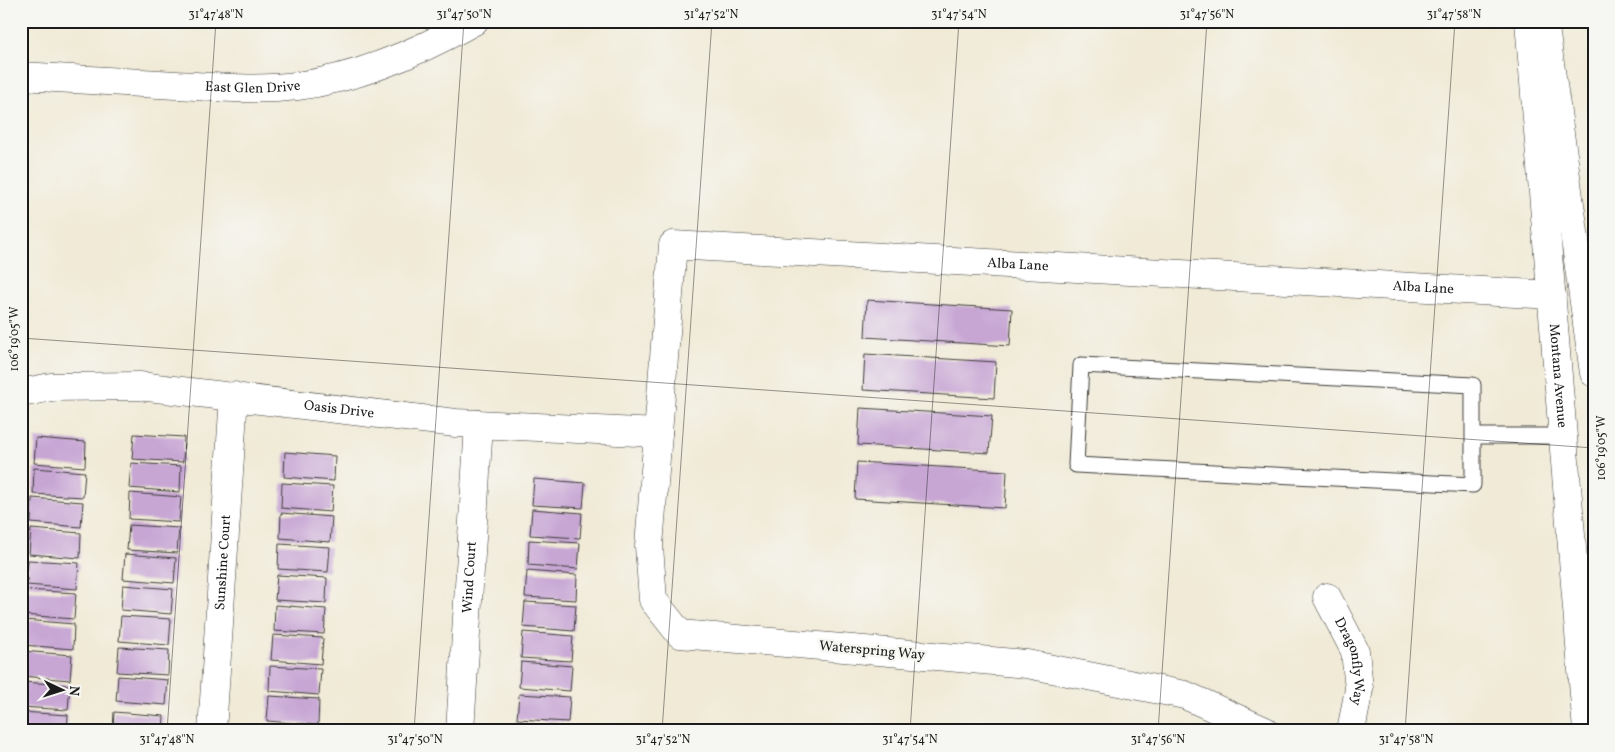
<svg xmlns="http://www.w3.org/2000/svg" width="1615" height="752" font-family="Vollkorn,serif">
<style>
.building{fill:#c7a6d4}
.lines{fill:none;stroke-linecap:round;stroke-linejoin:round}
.service-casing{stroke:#3c3b38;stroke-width:17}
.minor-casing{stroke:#3c3b38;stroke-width:29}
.tertiary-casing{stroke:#3c3b38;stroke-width:29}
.secondary-casing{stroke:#3c3b38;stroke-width:29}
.motorway-casing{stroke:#3c3b38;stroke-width:29}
.service{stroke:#fff;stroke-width:15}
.minor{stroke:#fff;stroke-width:28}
.tertiary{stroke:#fff;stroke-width:28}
.secondary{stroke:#fff;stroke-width:28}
.motorway{stroke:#fff;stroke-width:28}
.ticks{fill:none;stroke:#1c1c1c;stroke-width:1;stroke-opacity:0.45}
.labels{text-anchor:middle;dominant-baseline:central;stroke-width:5;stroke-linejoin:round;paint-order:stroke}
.street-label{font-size:14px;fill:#1c1c1c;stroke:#f6f6f2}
.neatline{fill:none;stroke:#1c1c1c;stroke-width:2}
.ticks-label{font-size:12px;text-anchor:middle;fill:#1c1c1c}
</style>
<rect width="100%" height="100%" fill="#f6f6f2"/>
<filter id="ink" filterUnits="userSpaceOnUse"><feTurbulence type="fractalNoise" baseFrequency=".02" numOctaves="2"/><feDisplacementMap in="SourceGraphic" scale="10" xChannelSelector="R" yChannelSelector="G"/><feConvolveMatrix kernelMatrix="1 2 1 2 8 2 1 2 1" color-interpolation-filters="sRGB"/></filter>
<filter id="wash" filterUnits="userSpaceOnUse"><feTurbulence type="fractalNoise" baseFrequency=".0096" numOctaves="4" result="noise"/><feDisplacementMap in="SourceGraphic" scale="20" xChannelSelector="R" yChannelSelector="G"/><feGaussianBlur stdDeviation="1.12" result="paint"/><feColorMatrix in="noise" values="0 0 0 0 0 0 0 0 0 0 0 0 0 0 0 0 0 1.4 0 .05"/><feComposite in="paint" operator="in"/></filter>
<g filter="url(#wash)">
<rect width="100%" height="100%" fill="#f0ead6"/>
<g id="blocks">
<g class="building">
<path d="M867 300 1012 309 1010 346 865 337Z"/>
<path d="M865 354 996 362 994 398 863 390Z"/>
<path d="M860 408 992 416 989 453 858 445Z"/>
<path d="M134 434 184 437 183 462 132 459Z"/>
<path d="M36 438 86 442 85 467 34 463Z"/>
<path d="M285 452 335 456 334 481 284 477Z"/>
<path d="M857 462 1007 471 1005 508 855 499Z"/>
<path d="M131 463 181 466 180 492 129 488Z"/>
<path d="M34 468 85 472 83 497 33 494Z"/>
<path d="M534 479 585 483 583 508 532 505Z"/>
<path d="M282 483 333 486 331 512 281 508Z"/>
<path d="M130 493 181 497 179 522 129 519Z"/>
<path d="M32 498 83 502 81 527 31 523Z"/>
<path d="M532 509 582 513 580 538 530 535Z"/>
<path d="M281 513 332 517 330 542 280 538Z"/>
<path d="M129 525 179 528 177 553 127 550Z"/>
<path d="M31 529 81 533 80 558 29 554Z"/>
<path d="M529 540 580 543 578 569 528 565Z"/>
<path d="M279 544 330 547 328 572 278 569Z"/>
<path d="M125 554 176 558 174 583 123 579Z"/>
<path d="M28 560 79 563 77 589 27 585Z"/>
<path d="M527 571 577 575 576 600 525 597Z"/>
<path d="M277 575 327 578 326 603 275 600Z"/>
<path d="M123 585 173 589 171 614 121 610Z"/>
<path d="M26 590 76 593 74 619 24 615Z"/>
<path d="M525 602 576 605 574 631 523 627Z"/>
<path d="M275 605 326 609 324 634 274 631Z"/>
<path d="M121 616 171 619 169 645 119 641Z"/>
<path d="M24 620 74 624 73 649 22 645Z"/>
<path d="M523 632 573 636 571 661 521 658Z"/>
<path d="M273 635 323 638 321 664 271 660Z"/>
<path d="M119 647 169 650 168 675 117 672Z"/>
<path d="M22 651 72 655 70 680 21 676Z"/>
<path d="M521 662 572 666 570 691 519 687Z"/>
<path d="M270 666 321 669 319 695 269 691Z"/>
<path d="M118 676 168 680 166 705 116 701Z"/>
<path d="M21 682 70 685 68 710 21 707Z"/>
<path d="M519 694 570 697 568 722 517 719Z"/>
<path d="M269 696 319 699 318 725 267 721Z"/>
<path d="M21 712 68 715 67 731H21Z"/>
<path d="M114 712 164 716 163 731H113Z"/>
<path d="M516 724 567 727 566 731H516Z"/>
<path d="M267 727 295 729V731H266Z"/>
</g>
</g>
</g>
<g filter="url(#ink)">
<use href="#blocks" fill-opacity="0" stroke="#3c3b38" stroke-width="1"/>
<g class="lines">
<defs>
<path id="service" d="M1473 436V385L1081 365 1076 465 1473 485V436H1563"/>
<g id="minor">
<path id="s1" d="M21 393 51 387 139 386 456 423 658 433"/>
<path id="s2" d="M1327 597 1355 651 1359 689 1351 731"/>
<path id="s3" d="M212 731 234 396"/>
<path id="s4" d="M460 731 479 424"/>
<path id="s5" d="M1265 731 1185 695 1027 664 680 634 653 600 649 546 673 245 1552 295"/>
</g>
<g id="tertiary">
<path id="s6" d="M21 76C73 79 125 82 176 85 217 87 257 91 297 86 360 78 419 52 474 21"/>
</g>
<g id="secondary">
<path id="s7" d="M1529 21 1587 731"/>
</g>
<path id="motorway" d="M1544 21 1594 373"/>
</defs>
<use href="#service" class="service-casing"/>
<use href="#minor" class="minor-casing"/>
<use href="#tertiary" class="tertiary-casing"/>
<use href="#secondary" class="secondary-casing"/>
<use href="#motorway" class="motorway-casing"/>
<use href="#service" class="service"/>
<use href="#minor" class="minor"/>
<use href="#tertiary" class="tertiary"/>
<use href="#secondary" class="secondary"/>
<use href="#motorway" class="motorway"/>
</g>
</g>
<path class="ticks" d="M21 338 1594 448M167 731 216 21M414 731 464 21M662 731 712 21M910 731 959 21M1158 731 1207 21M1405 731 1455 21"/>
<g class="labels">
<g class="street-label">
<text stroke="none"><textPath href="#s6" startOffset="232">East Glen Drive</textPath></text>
<text stroke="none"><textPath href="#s5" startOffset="1342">Alba Lane</textPath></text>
<text stroke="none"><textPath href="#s5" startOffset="1748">Alba Lane</textPath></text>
<text stroke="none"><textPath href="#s7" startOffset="356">Montana Avenue</textPath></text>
<text stroke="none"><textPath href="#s1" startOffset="320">Oasis Drive</textPath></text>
<text stroke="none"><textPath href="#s3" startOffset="169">Sunshine Court</textPath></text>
<text stroke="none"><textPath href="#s4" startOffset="154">Wind Court</textPath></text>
<text transform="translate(872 651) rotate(5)">Waterspring Way</text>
<text stroke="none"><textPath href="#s2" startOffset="70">Dragonfly Way</textPath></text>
</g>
</g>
<rect width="1615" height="752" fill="none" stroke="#f6f6f2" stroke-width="55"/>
<g transform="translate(62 690) rotate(94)" stroke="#f6f6f2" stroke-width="4" paint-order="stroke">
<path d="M0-4L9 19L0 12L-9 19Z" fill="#1c1c1c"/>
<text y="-8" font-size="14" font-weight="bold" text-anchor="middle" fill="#1c1c1c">N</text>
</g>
<rect x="28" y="28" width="1560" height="696" class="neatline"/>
<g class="ticks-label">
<text x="216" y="18">31°47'48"N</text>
<text x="464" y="18">31°47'50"N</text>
<text x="711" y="18">31°47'52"N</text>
<text x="959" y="18">31°47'54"N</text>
<text x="1207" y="18">31°47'56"N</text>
<text x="1454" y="18">31°47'58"N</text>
<text transform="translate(14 339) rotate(-90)" y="4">106°19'05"W</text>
<text transform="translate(1601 448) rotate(-90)" y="4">106°19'05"W</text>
<text x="167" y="743">31°47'48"N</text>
<text x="415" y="743">31°47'50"N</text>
<text x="663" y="743">31°47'52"N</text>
<text x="910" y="743">31°47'54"N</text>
<text x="1158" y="743">31°47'56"N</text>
<text x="1406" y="743">31°47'58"N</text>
</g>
</svg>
